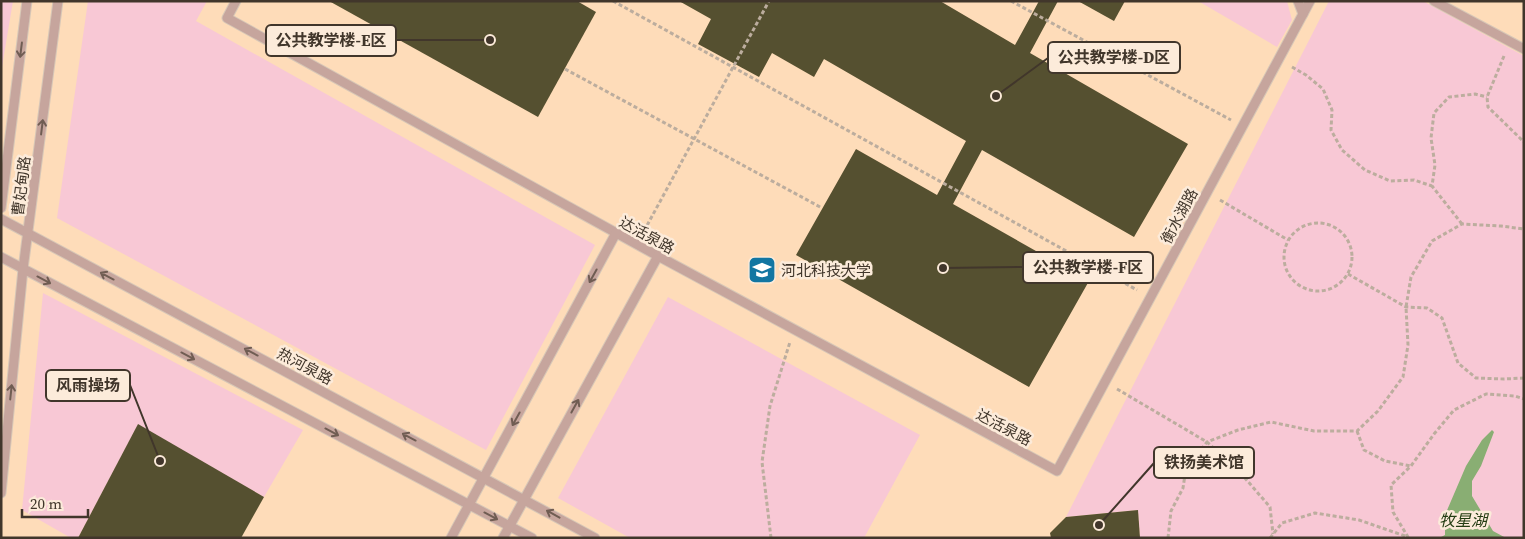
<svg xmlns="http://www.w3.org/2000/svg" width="1525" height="539" font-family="'Source Serif 4','Noto Sans SC',serif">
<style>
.built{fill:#fedcb9}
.green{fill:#f8c8d5}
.water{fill:#89ae73}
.building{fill:#555030}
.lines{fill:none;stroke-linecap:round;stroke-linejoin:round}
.lane-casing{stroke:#d7c7b7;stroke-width:11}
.path{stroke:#bcad9e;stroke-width:3;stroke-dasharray:4 2.5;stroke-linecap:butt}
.lane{stroke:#c6a59d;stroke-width:9}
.oneway{stroke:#705d53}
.labels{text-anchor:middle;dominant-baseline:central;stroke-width:5;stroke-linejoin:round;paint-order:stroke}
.street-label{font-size:15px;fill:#41362b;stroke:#fcebda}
.poi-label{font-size:15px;fill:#41362b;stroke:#fcebda;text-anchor:start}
.water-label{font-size:16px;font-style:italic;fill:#233c12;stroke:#fcebda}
.leader{fill:none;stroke:#41362b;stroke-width:2}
.callout-dot{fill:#41362b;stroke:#fcebda;stroke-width:2}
.callout{fill:#fcebda;stroke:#41362b;stroke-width:2}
.callout-label{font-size:16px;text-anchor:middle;font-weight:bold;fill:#41362b}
</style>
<rect width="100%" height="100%" fill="#fcebda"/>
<rect class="built" x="1" y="1" width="1523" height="537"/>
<g class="green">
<path d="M1 1H13L1 73Z"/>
<path d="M88 1H207L196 21 595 245 486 450 57 218Z"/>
<path d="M1198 1H1287L1292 20 1277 47Z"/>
<path d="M1329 1H1423L1524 56V538H1140L1138 510 1066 517Z"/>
<path d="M43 293 303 430 264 497 138 425 78 538H71L22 510Z"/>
<path d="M668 297 920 435 864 538H630L558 498Z"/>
</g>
<path class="water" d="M1492 430 1494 432 1481 466 1472 481V496L1493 531 1506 538H1439L1445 535V515L1466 466 1482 440Z"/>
<g class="building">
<path d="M329 1H577L596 12 538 117Z"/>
<path d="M679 1H940L1015 45 1039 1H1058L1030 53 1188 144 1134 237 982 150 953 204 1089 281 1029 387 796 255 856 149 937 195 966 141 824 59 814 77 772 53 759 77 698 44 711 19Z"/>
<path d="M1078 1H1125L1114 21Z"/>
<path d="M138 424 264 497 241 538H78Z"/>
<path d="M1138 510 1140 538H1051L1050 533 1066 517Z"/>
</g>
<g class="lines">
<defs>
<g id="lane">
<path d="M236 1 227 18 658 256 1057 471 1310 1"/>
<path d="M1298 1 1303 14"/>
<path d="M1434 1 1524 49"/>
<path d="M1 208 27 1"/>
<path d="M1 219 595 538"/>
<path d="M1 257 532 538"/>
<path d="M1 493 23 269 58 1"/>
<path d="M451 538 616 233"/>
<path d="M503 538 658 256"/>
</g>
</defs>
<use href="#lane" class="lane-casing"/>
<g class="path">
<path d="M613 1 1137 290"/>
<path d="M830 1V2"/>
<path d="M1011 1 1231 120"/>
<path d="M1504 56 1487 97 1488 107 1524 142"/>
<path d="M1292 67 1306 75 1323 89 1332 110 1331 130 1342 150 1365 170 1390 181 1414 180 1432 186"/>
<path d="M565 69 822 208"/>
<path d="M1220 200 1288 240"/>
<circle cx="1318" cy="257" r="34"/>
<path d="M1462 224 1432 186 1435 165 1431 138 1434 113 1449 97 1475 94 1487 97"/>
<path d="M644 231 769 1"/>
<path d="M1348 274 1406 307 1427 308 1442 318 1458 363 1476 378 1504 379 1524 378"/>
<path d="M1117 389 1207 442 1238 470 1270 507 1273 534"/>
<path d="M1357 431 1364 450 1385 461 1411 466"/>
<path d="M771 538 762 462 770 406 790 342"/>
<path d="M1168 538 1171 511 1183 488 1186 468 1207 442 1238 430 1271 422 1314 431H1357L1378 411 1403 377 1408 345 1406 307 1411 277 1432 241 1462 224 1501 226 1524 229"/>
<path d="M1270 538 1282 523 1315 513 1359 520 1408 537 1393 512 1391 485 1411 466 1434 434 1454 410 1486 394 1515 396 1524 399"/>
</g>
<use href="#lane" class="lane"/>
</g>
<defs><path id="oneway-shaft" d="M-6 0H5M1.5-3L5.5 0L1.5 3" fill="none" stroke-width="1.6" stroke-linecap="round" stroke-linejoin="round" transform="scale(1.25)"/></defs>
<g class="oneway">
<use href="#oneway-shaft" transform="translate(21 50) rotate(97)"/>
<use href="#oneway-shaft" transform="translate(42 127) rotate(-83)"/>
<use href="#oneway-shaft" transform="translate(107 276) rotate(-152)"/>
<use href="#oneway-shaft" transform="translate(593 276) rotate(119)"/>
<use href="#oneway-shaft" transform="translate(44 280) rotate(28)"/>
<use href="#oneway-shaft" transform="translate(251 352) rotate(-152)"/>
<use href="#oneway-shaft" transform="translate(188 356) rotate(28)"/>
<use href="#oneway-shaft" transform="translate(11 392) rotate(-84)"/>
<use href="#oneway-shaft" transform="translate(575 406) rotate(-61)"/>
<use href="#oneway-shaft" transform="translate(516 419) rotate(119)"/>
<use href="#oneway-shaft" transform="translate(332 432) rotate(28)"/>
<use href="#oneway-shaft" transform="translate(409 437) rotate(-152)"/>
<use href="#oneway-shaft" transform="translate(553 514) rotate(-151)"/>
<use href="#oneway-shaft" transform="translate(491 516) rotate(28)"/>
</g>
<defs>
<symbol id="university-square" viewBox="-11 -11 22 22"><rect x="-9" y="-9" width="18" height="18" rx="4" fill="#1276a2" stroke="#fcebda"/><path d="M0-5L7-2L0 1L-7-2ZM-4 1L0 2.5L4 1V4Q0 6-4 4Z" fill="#fff"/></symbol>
</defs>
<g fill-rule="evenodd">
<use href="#university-square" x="746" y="254" width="32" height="32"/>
</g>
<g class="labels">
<g class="street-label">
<text transform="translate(21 186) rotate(-83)">曹妃甸路</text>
<text transform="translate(1179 216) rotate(-62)">衡水湖路</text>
<text transform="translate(647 235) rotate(29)">达活泉路</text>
<text transform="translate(305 366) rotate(28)">热河泉路</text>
<text transform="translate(1004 427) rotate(28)">达活泉路</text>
</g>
<g class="poi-label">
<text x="781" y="270">河北科技大学</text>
</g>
<g class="water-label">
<text x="1463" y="520">牧星湖</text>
</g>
</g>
<path class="leader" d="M490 40L396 40M996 96L1048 58M943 268L1023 267M160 461L130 385M1099 525L1154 463"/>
<g class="callout-dot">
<circle cx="490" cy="40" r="5"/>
<circle cx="996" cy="96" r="5"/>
<circle cx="943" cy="268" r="5"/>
<circle cx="160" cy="461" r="5"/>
<circle cx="1099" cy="525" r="5"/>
</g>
<g class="callout">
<rect x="266" y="25" width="130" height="31" rx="5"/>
<rect x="1048" y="42" width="132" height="31" rx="5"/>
<rect x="1023" y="252" width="130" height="31" rx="5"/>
<rect x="46" y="370" width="84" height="31" rx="5"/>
<rect x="1154" y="447" width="100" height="31" rx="5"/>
</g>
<g class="callout-label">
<text x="331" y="46">公共教学楼-E区</text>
<text x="1114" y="63">公共教学楼-D区</text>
<text x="1088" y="273">公共教学楼-F区</text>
<text x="88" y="391">风雨操场</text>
<text x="1204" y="468">铁扬美术馆</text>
</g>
<rect width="1525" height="539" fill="none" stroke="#41362b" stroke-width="5"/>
<path d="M22 509v8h66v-8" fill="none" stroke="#41362b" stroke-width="2.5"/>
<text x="30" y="509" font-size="15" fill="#41362b" stroke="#fcebda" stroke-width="4" paint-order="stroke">20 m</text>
</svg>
